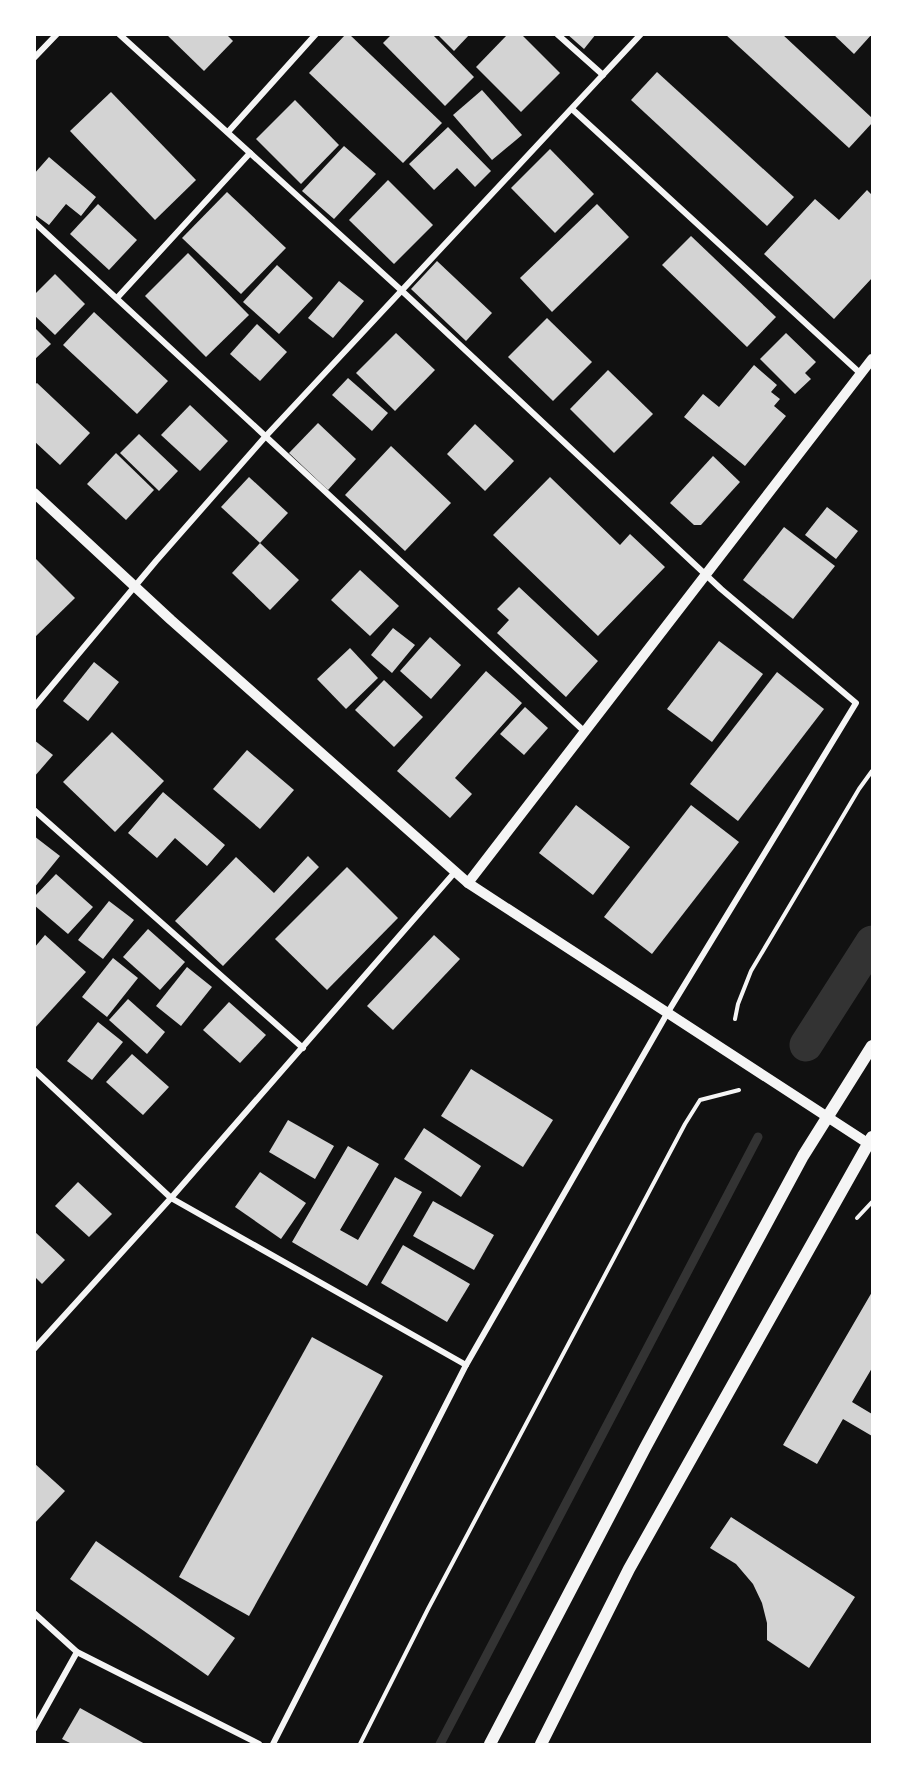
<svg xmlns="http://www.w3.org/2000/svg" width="907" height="1779" font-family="Raleway,sans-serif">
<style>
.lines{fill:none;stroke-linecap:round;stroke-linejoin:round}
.stream{stroke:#333;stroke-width:9}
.canal{stroke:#333;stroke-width:33}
.building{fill:#d3d3d3}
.path{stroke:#f5f5f5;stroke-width:4}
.minor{stroke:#f5f5f5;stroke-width:6}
.tertiary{stroke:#f5f5f5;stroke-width:10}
.secondary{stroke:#f5f5f5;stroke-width:12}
</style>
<rect width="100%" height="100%" fill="#111"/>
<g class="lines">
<path class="stream" d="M440 1744 758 1137"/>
<path class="canal" d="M806 1045 872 942"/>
</g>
<g class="building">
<path d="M166 34H226L233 41 204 71Z"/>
<path d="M346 34H349L442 123 403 163 309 73Z"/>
<path d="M392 34H432L474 77 445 106 383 43Z"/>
<path d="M437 34H470L454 51Z"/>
<path d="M508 34H521L560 73 521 112 476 67Z"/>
<path d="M567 34H596L584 49Z"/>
<path d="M725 34H782L872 118V123L849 148Z"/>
<path d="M833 34H872L854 54Z"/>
<path d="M657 72 794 197 767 226 631 100Z"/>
<path d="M482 90 522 135 492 160 453 115Z"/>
<path d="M111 92 196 180 155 220 70 131Z"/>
<path d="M295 100 339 145 301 184 256 139Z"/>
<path d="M448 127 491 171 475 187 457 168 434 190 409 164Z"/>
<path d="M344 146 376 174 334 219 302 191Z"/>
<path d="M550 149 594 194 555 233 511 188Z"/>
<path d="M49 157 96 197 81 216 66 204 49 225 34 214V174Z"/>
<path d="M388 180 433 225 394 264 349 220Z"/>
<path d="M867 190 872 195V278L834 319 764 254 815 199 839 220Z"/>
<path d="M227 192 286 248 241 294 182 238Z"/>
<path d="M98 204 137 240 109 270 70 234Z"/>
<path d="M597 204 629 237 552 312 520 278Z"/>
<path d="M691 236 776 317 747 347 662 265Z"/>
<path d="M188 253 249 315 206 357 145 296Z"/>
<path d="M437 261 492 313 466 341 411 289Z"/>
<path d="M277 265 313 298 279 334 243 302Z"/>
<path d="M55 274 85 304 55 335 34 315V295Z"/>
<path d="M339 281 364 301 333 338 308 318Z"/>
<path d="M94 312 168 381 137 414 63 345Z"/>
<path d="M547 318 592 362 553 401 508 357Z"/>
<path d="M257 324 287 352 260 381 230 354Z"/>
<path d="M34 327 51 344 34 360Z"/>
<path d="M396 333 435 370 395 411 356 373Z"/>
<path d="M786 333 816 362 805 373 811 379 795 394 760 359Z"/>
<path d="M754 365 777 385 771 392 780 399 774 406 786 416 745 466 684 417 703 394 719 407Z"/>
<path d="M608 370 653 414 614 453 570 409Z"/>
<path d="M348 378 388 413 372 431 332 395Z"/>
<path d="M37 383 90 433 60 465 34 441V385Z"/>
<path d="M190 405 228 441 200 471 161 435Z"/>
<path d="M318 423 356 459 328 490 289 453Z"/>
<path d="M475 424 514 461 485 491 447 454Z"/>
<path d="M139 434 178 471 159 491 120 453Z"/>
<path d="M391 446 451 503 405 551 345 495Z"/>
<path d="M116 453 154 490 126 520 87 484Z"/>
<path d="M713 456 740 482 701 525H694L670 503Z"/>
<path d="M249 477 288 513 260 543 221 507Z"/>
<path d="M550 477 620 545 630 534 665 567 598 636 493 535Z"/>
<path d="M827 507 858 531 836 559 805 535Z"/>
<path d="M784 527 835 566 793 619 743 580Z"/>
<path d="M260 543 299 580 270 610 232 573Z"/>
<path d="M36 559 75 598 34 638V560Z"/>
<path d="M360 570 399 606 370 636 331 600Z"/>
<path d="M519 587 598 661 566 697 497 633 509 620 497 609Z"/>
<path d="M393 628 415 645 392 673 371 655Z"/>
<path d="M430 637 461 665 431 699 400 671Z"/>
<path d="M719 641 763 674 712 742 667 709Z"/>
<path d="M350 648 378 678 346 709 317 679Z"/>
<path d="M94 662 119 682 88 721 63 701Z"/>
<path d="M486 671 522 703 455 778 472 794 450 818 397 771Z"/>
<path d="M777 672 824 709 738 821 690 784Z"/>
<path d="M384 680 423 717 394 747 355 710Z"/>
<path d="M525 707 548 728 524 755 500 734Z"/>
<path d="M112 732 164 781 115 832 63 782Z"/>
<path d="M34 740 53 755 34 777Z"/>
<path d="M247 750 294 790 260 829 213 789Z"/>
<path d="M163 792 225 845 207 866 175 838 157 858 128 833Z"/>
<path d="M576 805 630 847 593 895 539 853Z"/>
<path d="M691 805 739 842 652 954 604 917Z"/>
<path d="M34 836 60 856 34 888Z"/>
<path d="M308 856 319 867 223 966 175 921 236 857 274 893Z"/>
<path d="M347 867 398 918 327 990 275 939Z"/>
<path d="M56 874 93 907 68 934 34 905V897Z"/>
<path d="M109 901 134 920 103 959 78 940Z"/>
<path d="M148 929 185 962 160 990 123 957Z"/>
<path d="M45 935 86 972 34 1029V948Z"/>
<path d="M434 935 460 959 393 1030 367 1006Z"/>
<path d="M113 958 138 978 107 1017 82 997Z"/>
<path d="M187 967 212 987 181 1026 156 1006Z"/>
<path d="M128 999 165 1032 147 1054 109 1020Z"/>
<path d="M229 1002 266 1035 240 1063 203 1030Z"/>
<path d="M98 1022 123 1042 92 1080 67 1061Z"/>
<path d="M132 1054 169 1087 143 1115 106 1082Z"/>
<path d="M471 1069 553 1120 523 1167 441 1116Z"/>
<path d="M288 1120 334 1146 315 1179 269 1152Z"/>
<path d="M424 1128 481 1166 461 1197 404 1159Z"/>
<path d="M348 1146 379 1164 340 1230 358 1240 395 1177 422 1192 367 1286 292 1242Z"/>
<path d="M260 1172 306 1203 281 1239 235 1207Z"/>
<path d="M78 1182 112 1214 89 1237 55 1206Z"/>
<path d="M433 1201 494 1235 474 1270 413 1236Z"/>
<path d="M34 1231 65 1260 42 1284 34 1276Z"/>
<path d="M403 1245 470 1284 447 1322 381 1283Z"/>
<path d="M872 1292V1368L852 1402 872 1414V1436L843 1419 817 1464 783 1445Z"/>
<path d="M312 1337 383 1376 249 1616 179 1577Z"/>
<path d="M34 1463 65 1491 34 1524Z"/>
<path d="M731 1517 855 1597 809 1668 767 1640V1623L762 1603 753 1584 736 1564 710 1548Z"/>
<path d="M96 1541 235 1638 208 1676 70 1579Z"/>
<path d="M80 1708 145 1744H72L62 1739Z"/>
</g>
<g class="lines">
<g class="path">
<path d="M735 1019 738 1004 751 971 859 789 872 771"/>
<path d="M857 1218 872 1202"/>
<path d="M360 1744 428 1609 685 1124 700 1100 739 1090"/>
</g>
<g class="minor">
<path d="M119 34 401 290 721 589 856 703 668 1012 466 1365 273 1744"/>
<path d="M557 34 603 75"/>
<path d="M34 58 57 34"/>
<path d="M572 109 861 374"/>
<path d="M228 132 316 34"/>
<path d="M34 222 585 732"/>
<path d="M117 298 250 153"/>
<path d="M34 707 156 561 265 437 641 34"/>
<path d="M34 810 303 1048"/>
<path d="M34 1070 171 1198 466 1365"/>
<path d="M34 1349 171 1198 455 872"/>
<path d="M34 1613 77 1652 259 1744"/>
<path d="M34 1729 77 1652"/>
</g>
<g class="tertiary">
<path d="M34 493 171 620 468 883 872 1146"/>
<path d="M468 883 872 359"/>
</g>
<g class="secondary">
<path d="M490 1744 645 1448 803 1156 872 1046"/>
<path d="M541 1744 629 1569 872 1137"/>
</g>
</g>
<rect width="907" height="1779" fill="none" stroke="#ffffff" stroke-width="72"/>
</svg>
